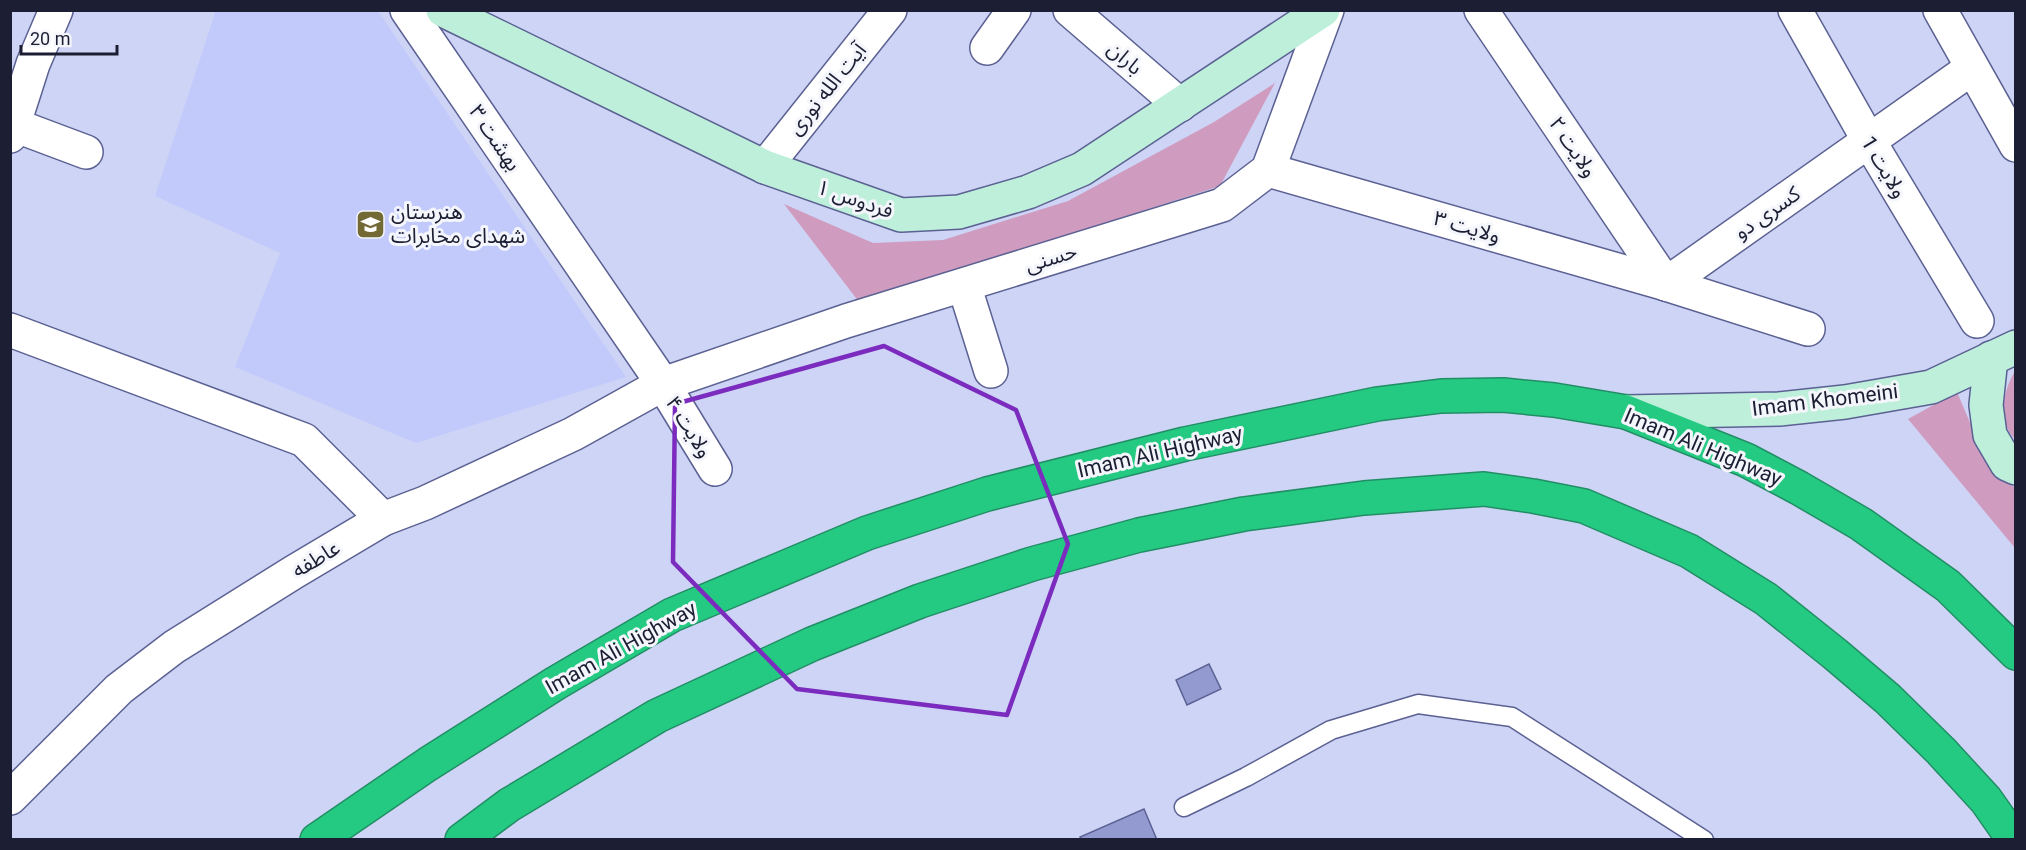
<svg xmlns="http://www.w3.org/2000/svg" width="2026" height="850" font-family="Roboto,'Noto Sans Arabic',sans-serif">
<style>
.built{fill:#c2cafc}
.green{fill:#cf9cc0}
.building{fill:#929acf;stroke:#5b6193;stroke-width:1.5}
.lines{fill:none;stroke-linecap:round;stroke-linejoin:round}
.lane-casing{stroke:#5b6192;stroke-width:21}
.street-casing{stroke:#5b6192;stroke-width:36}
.secondary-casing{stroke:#5b6192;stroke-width:36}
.highway-casing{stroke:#228e66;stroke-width:36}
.lane{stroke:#fff;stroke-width:18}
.street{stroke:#fff;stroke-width:33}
.secondary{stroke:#beefda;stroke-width:33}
.highway{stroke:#25ca82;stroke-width:33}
.marked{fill:none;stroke:#7b2cbf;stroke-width:4.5;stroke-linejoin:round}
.labels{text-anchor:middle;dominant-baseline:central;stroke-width:6;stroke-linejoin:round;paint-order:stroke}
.street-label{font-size:21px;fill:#1c1e33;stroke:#f5f6fc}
.poi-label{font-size:21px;fill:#1c1e33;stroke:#f5f6fc;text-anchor:start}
</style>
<rect width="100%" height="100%" fill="#ced4f5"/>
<path class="built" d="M216 10 378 11 626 377 416 443 235 367 280 253 155 196Z"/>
<g class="green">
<path d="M1275 83 1220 186 859 302 784 204 873 243 943 240 1068 201 1214 122Z"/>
<path d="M2015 371V439C1997 422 2003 390 2015 371Z"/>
<path d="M1957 392 1988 465 2015 488V548L1908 419Z"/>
</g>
<g class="building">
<path d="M1209 664 1221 689 1187 705 1176 680Z"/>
<path d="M1144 809 1157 840H1082L1080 837Z"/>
</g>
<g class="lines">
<defs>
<path id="lane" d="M1184 807 1246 777 1331 730 1418 704 1512 717 1704 840"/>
<g id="street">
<path d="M407 10 663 384 715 469"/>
<path d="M1070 10 1180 105"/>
<path d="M1481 10 1666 284"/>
<path d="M1795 10 1869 141 1977 321"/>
<path d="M1940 10 2016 145"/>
<path d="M987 48 1014 10"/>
<path d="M14 125 86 152"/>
<path d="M10 136 33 64 56 10"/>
<path d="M765 167 890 10"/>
<path d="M1268 170 1666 284 1808 329"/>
<path d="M1666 284 1972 68"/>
<path d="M964 285 991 371"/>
<path d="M10 330 304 440 383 519"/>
<path d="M10 798 119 689 174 647 294 572 383 519 425 503 573 434 663 384 846 321 1222 205 1268 170 1327 10"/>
</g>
<g id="secondary">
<path d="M443 10 765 167 901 215 959 212 1028 192 1082 169 1323 10"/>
<path d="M1991 358 1986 405 1990 435 2007 464 2016 468"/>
<path d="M1626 412 1779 409 1845 402 1931 387 2016 347"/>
</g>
<g id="highway">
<path d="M317 840 428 764 556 683 672 615 867 533 987 494 1185 444 1377 404 1441 396 1503 395 1554 400 1626 412 1746 460 1799 488 1861 524 1948 586 2016 653"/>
<path d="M462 840 509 805 657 716 812 644 920 601 1032 564 1139 535 1244 514 1364 498 1484 489 1533 496 1584 506 1689 551 1766 599 1835 654 1888 699 1941 751 1986 800 2014 840"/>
</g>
</defs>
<use href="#lane" class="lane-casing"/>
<use href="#street" class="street-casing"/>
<use href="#secondary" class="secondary-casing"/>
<use href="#highway" class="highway-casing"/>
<use href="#lane" class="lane"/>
<use href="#street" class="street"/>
<use href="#secondary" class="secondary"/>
<use href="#highway" class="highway"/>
</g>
<path class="marked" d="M884 346 1016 410 1068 544 1007 715 797 689 673 562 675 404Z"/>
<defs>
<symbol id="school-square" viewBox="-11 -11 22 22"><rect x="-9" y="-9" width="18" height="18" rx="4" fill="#736935" stroke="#f5f6fc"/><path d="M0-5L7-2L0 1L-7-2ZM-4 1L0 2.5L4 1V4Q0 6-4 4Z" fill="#fff"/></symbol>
</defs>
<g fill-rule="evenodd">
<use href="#school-square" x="354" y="208" width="33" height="33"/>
</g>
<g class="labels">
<g class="street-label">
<text transform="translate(1125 58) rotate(41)">باران</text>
<text transform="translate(827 89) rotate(-51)">آیت الله نوری</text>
<text transform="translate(495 138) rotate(56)">بهشت ۳</text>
<text transform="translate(1573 147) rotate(56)">ولایت ۲</text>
<text transform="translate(1884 167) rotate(59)">ولایت 1</text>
<text transform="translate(855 199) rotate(19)">فردوس ۱</text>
<text transform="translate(1767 213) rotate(-35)">کسری دو</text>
<text transform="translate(1467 227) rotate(16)">ولایت ۳</text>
<text transform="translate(1051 258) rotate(-17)">حسنی</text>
<text transform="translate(1825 400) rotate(-7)">Imam Khomeini</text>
<text transform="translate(689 427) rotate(58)">ولایت ۴</text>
<text transform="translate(1703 447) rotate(23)">Imam Ali Highway</text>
<text transform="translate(1160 452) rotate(-13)">Imam Ali Highway</text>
<text transform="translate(316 559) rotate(-31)">عاطفه</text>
<text transform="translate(621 648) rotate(-29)">Imam Ali Highway</text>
</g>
<g class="poi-label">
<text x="391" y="212">هنرستان<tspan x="391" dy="24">شهدای مخابرات</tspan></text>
</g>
</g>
<rect width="2026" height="850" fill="none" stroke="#1c1e33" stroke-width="24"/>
<path d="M21 45v9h96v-9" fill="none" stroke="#1c1e33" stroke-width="3"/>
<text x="30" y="45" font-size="18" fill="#1c1e33" stroke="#f5f6fc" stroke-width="4.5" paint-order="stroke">20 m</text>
</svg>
